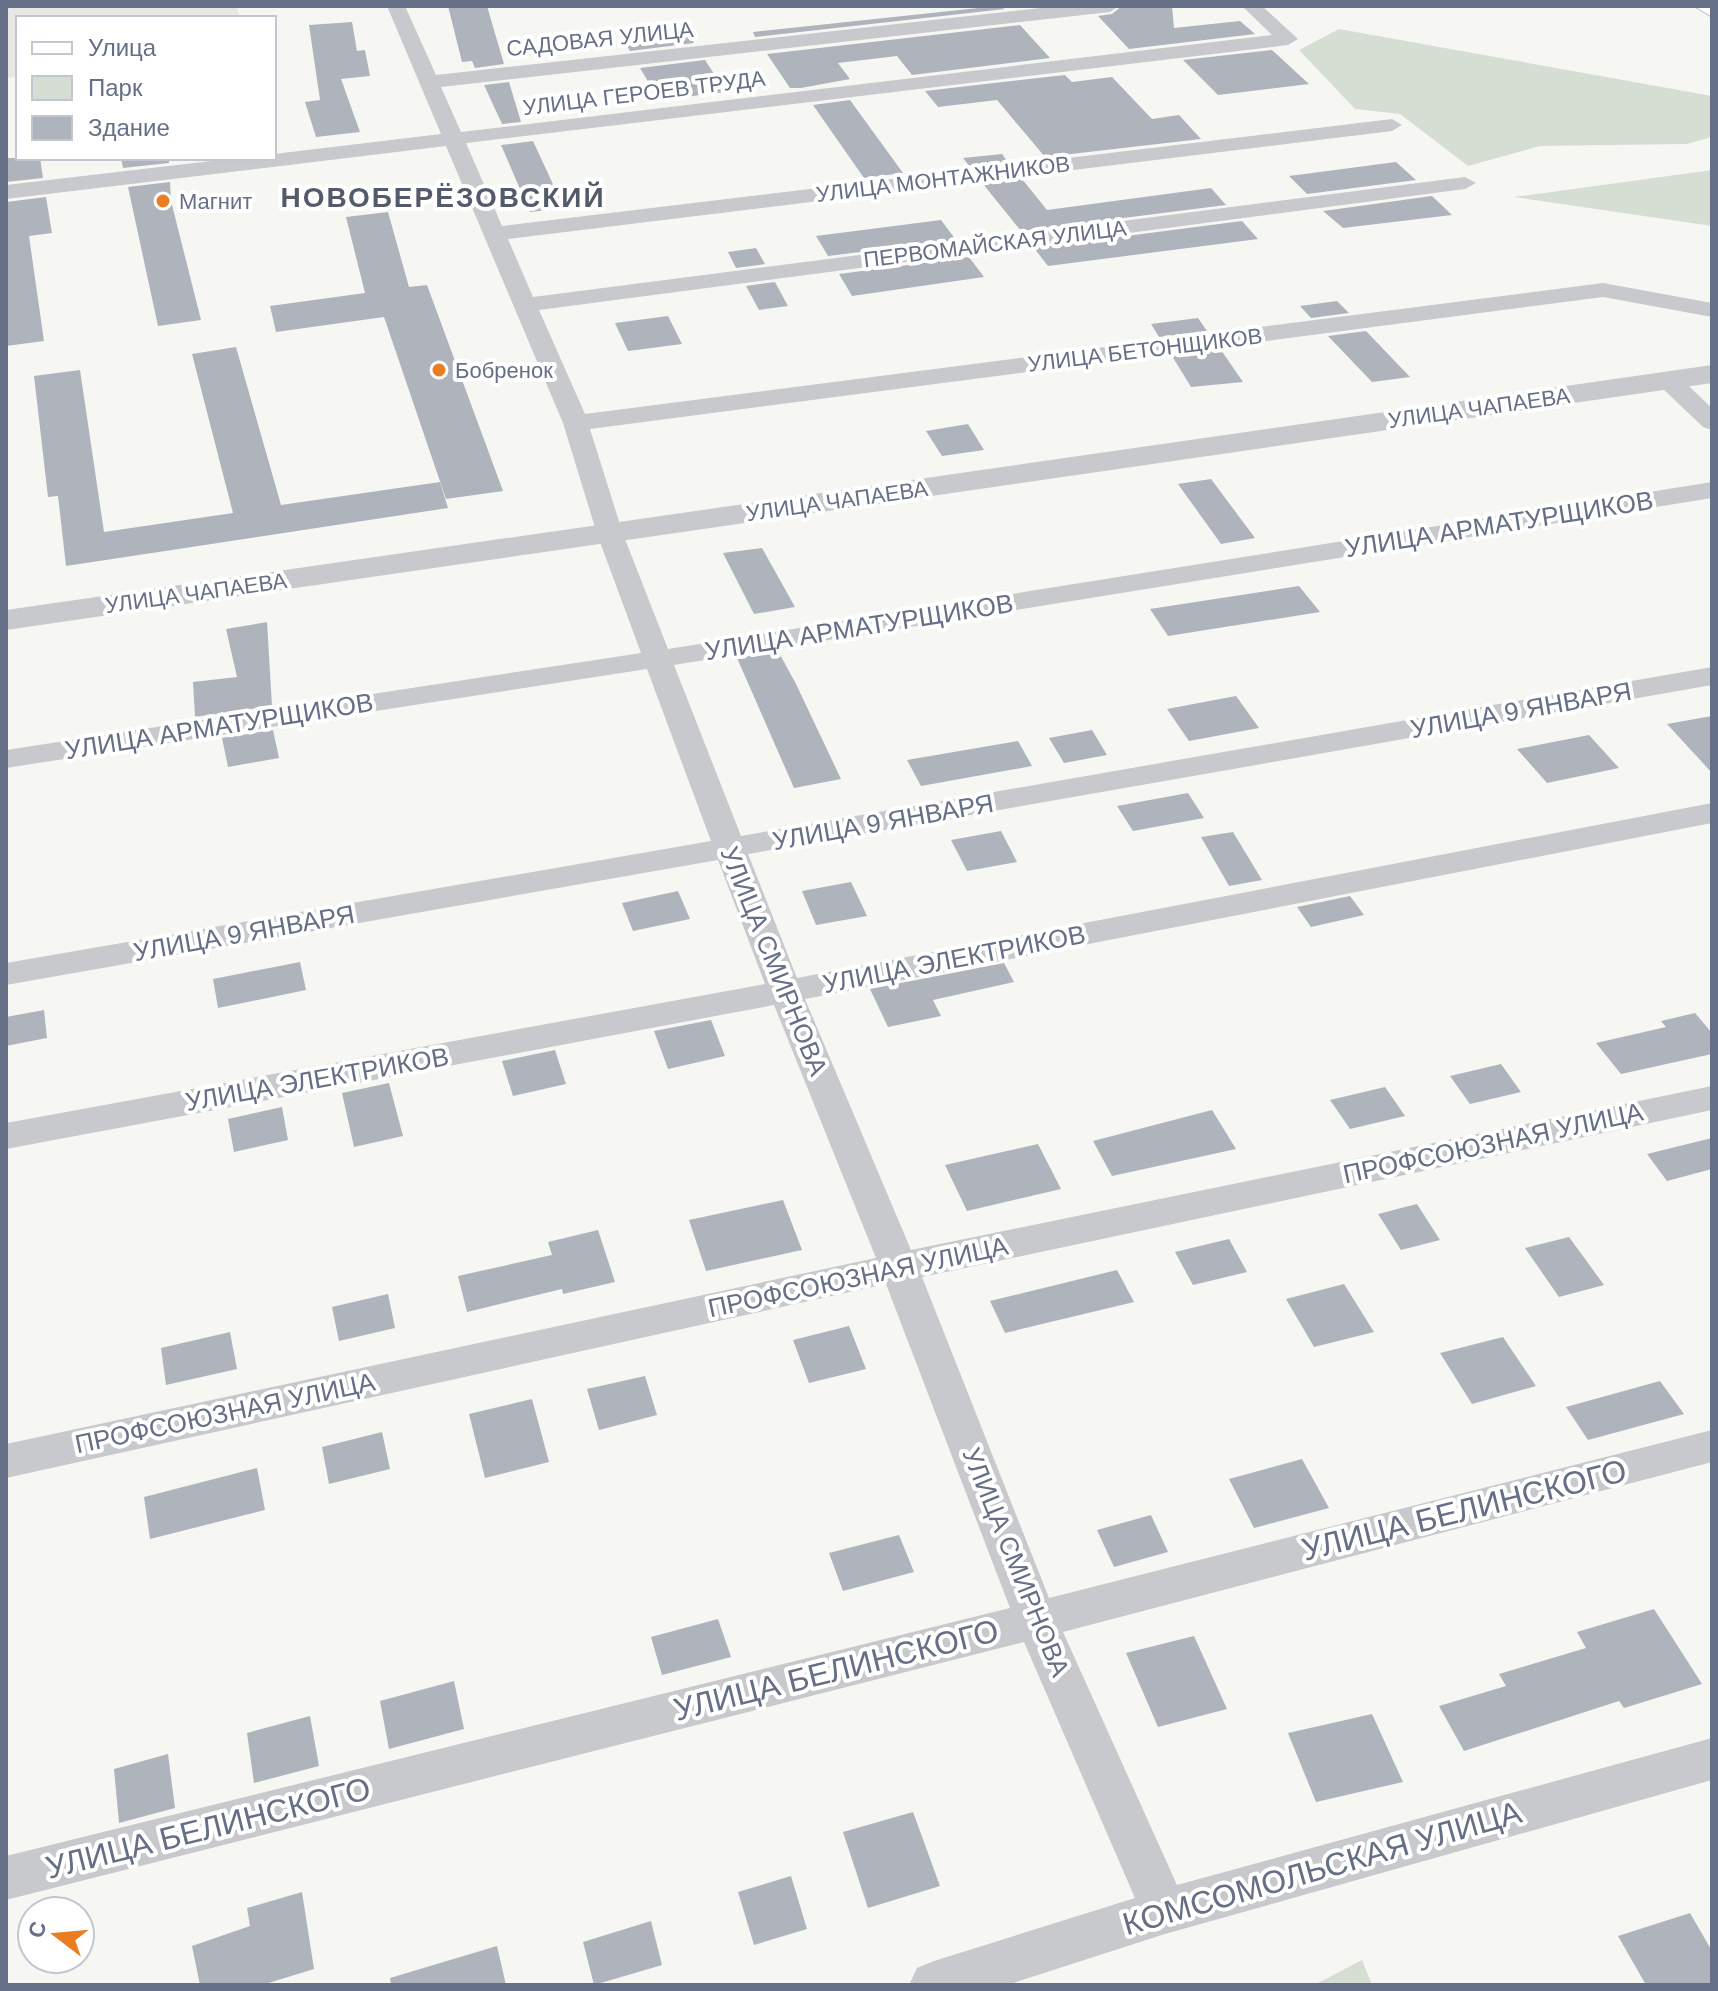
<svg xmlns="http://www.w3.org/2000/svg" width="1718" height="1991" font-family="Arial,sans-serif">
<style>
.built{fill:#e7e7e7}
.green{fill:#d6ded4}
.building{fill:#afb4bc}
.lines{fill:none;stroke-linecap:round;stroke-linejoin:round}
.primary-casing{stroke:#b7babf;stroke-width:2}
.minor{fill:#c7c9cd;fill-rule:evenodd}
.tertiary{fill:#c7c9cd;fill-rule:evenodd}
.primary{fill:#fff;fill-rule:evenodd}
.poi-dot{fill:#ea7c21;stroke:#fff;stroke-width:3}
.labels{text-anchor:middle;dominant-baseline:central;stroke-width:8;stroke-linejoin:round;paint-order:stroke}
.far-street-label{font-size:22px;fill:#657086;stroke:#fff}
.far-poi-label{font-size:22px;fill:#657086;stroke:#fff;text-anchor:start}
.street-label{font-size:26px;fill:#657086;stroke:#fff}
.far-district-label{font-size:28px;font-weight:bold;letter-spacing:2px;fill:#535b6a;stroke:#fff}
.near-street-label{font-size:32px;fill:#657086;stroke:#fff}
</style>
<rect width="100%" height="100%" fill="#f6f7f3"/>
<path class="built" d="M6 6H236L240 18H18V77L6 78Z"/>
<g class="green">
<path d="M1339 29 1712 96V137L1687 144 1540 146 1468 166 1400 114 1355 109 1299 50Z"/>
<path d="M1712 170V226L1514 197Z"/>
<path d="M1362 1960 1372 1985H1314Z"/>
</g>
<g class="building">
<path d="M448 6H487L504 64 475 68 472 61 462 62Z"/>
<path d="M997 6 1005 9 755 37 753 32Z"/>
<path d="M1122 6H1172L1174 28 1240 21 1255 34 1129 49 1098 16 1112 14Z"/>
<path d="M352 22 357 51 365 50 370 76 341 79 360 132 316 137 305 102 320 100 309 25Z"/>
<path d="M1020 25 1050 58 912 75 897 56 838 63 850 79 801 88H790L767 54Z"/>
<path d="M651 34 656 41 690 37 694 43 630 51 622 37Z"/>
<path d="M1272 50 1309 84 1218 95 1183 60Z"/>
<path d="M705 60 726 92 659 100 640 68Z"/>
<path d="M1065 75 1072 82 1112 77 1152 119 1179 115 1201 139 1045 157 997 100 938 107 925 91Z"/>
<path d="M509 82 521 122 502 124 484 85Z"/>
<path d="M850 100 903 173 864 178 813 105Z"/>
<path d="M533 141 564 208 530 212 501 145Z"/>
<path d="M1002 154 1008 162 970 167 963 158Z"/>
<path d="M6 158H40L43 178 6 182Z"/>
<path d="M121 158H169V163L123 168Z"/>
<path d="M1396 162 1416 180 1307 194 1289 176Z"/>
<path d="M1022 179 1047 210 1211 188 1226 205 1021 231 983 184Z"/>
<path d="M170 182 171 201 201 320 158 326 128 187Z"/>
<path d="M1432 196 1452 215 1343 228 1323 211Z"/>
<path d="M46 197 52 233 29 236 44 341 6 346V202Z"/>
<path d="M388 212 409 287 427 285 503 491 446 499 384 317 276 332 270 306 365 293 346 217Z"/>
<path d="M941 220 956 240 828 256 816 236Z"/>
<path d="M1242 221 1258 239 1048 266 1034 248Z"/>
<path d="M756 248 765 264 736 268 728 252Z"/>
<path d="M969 257 984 277 852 296 839 274Z"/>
<path d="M775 282 788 306 759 310 746 286Z"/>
<path d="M1337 301 1349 313 1311 318 1300 306Z"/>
<path d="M668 316 682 344 628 351 615 323Z"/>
<path d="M1198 318 1207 331 1159 337 1151 324Z"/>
<path d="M1366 331 1410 377 1372 382 1328 336Z"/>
<path d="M236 347 281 505 440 482 448 508 66 566 58 496 48 497 34 376 80 370 104 532 233 513 192 354Z"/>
<path d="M1221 350 1243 382 1191 387 1172 356Z"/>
<path d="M968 424 984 450 942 456 926 431Z"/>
<path d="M1211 479 1255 538 1221 544 1178 484Z"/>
<path d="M762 548 795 607 754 614 723 553Z"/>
<path d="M1299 586 1320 612 1168 636 1150 609Z"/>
<path d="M267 622 272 706 195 717 193 682 237 677 226 629Z"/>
<path d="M778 651 796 684 841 779 794 788 737 658Z"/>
<path d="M1236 696 1259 728 1189 741 1167 709Z"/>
<path d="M1712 716V773L1667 724Z"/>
<path d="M273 730 279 758 228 767 222 738Z"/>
<path d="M1092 730 1107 755 1064 763 1049 738Z"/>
<path d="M1589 735 1619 768 1547 783 1517 749Z"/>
<path d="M1018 741 1032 766 921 786 907 760Z"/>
<path d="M1188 793 1204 818 1133 831 1117 806Z"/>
<path d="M1001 831 1017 862 967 871 951 840Z"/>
<path d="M1233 832 1262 880 1229 886 1201 837Z"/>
<path d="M851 882 867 916 816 925 802 891Z"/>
<path d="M678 891 690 919 633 931 622 903Z"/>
<path d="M1350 896 1364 915 1311 927 1297 907Z"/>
<path d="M300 962 306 990 218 1008 213 979Z"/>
<path d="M1004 963 1014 982 933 1000 941 1016 888 1027 870 989Z"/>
<path d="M44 1010 47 1038 6 1046V1017Z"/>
<path d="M1695 1013 1712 1033V1054L1621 1074 1596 1043 1666 1027 1661 1021Z"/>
<path d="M711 1020 725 1056 668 1069 654 1031Z"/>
<path d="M555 1050 566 1084 513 1096 502 1061Z"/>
<path d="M1501 1064 1521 1092 1470 1104 1450 1076Z"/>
<path d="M389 1083 403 1136 354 1147 342 1093Z"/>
<path d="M1385 1087 1405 1116 1350 1129 1330 1100Z"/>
<path d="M282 1107 288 1140 234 1152 228 1119Z"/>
<path d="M1212 1110 1236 1149 1112 1176 1093 1141Z"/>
<path d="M1712 1138V1169L1667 1181 1647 1154Z"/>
<path d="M1038 1144 1061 1189 967 1211 945 1165Z"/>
<path d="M783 1200 802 1250 706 1271 689 1220Z"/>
<path d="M1417 1204 1440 1240 1401 1250 1378 1214Z"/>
<path d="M598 1230 615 1282 563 1294 562 1289 467 1312 458 1276 552 1255 548 1242Z"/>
<path d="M1569 1237 1604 1285 1559 1297 1525 1248Z"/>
<path d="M1229 1239 1247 1272 1193 1285 1175 1252Z"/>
<path d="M1117 1270 1134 1302 1005 1333 990 1301Z"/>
<path d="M1344 1284 1374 1332 1314 1347 1286 1299Z"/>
<path d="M388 1294 395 1328 339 1341 332 1307Z"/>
<path d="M849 1326 866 1369 809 1383 793 1340Z"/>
<path d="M230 1332 237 1369 166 1385 161 1348Z"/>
<path d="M1503 1337 1536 1386 1472 1404 1440 1353Z"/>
<path d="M645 1376 657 1415 599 1430 587 1389Z"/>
<path d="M1660 1381 1684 1414 1588 1440 1566 1407Z"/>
<path d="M532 1399 549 1462 485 1478 469 1414Z"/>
<path d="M382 1432 390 1469 329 1484 322 1447Z"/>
<path d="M1302 1459 1329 1508 1254 1528 1229 1479Z"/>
<path d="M257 1468 265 1510 150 1539 144 1497Z"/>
<path d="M1151 1515 1168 1552 1114 1567 1097 1530Z"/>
<path d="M899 1535 914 1572 843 1591 829 1553Z"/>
<path d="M1654 1609 1702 1684 1624 1708 1619 1701 1464 1751 1439 1706 1506 1686 1499 1674 1586 1648 1577 1632Z"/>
<path d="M718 1619 731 1657 662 1675 651 1637Z"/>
<path d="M1194 1636 1227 1709 1158 1727 1126 1653Z"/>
<path d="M454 1681 464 1729 389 1749 380 1701Z"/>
<path d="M1372 1714 1403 1782 1316 1802 1288 1733Z"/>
<path d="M310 1716 319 1766 254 1783 247 1733Z"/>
<path d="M168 1754 175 1808 119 1823 114 1769Z"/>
<path d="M913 1812 940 1886 868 1908 843 1832Z"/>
<path d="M791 1876 807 1929 754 1945 738 1892Z"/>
<path d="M302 1892 314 1969 262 1985H200L192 1946 250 1926 247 1908Z"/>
<path d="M1690 1913 1712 1951V1985H1646L1618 1936Z"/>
<path d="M651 1921 662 1965 594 1985 583 1942Z"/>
<path d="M497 1946 506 1985H391L390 1978Z"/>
</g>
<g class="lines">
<defs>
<path id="primary" d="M1694 6H1712V17Z"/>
</defs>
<use href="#primary" class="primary-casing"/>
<g class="minor">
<path d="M387 6H405L436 75 1059 6H1119L1110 12 441 87 461 132 1272 35 1242 6H1262L1298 39 1288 45 466 143 502 226 1392 119 1402 125 1392 131 508 239 533 297 1465 177 1476 183 1465 189 539 310 585 414 1603 283 1712 303V317L1603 297 590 429 623 534 668 649 1712 482V498L674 665 741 836 1712 667V685L748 854 797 978 1712 803V823L805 999 911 1250 1712 1086V1110L922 1277 1049 1598 1712 1430V1462L1063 1632 1177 1885 1712 1738V1780L1165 1934 1007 1985H909L917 1968 934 1961 1135 1898 1024 1642 6 1900V1856L1010 1608 886 1284 6 1478V1444L876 1258 774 1005 6 1149V1123L765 984 718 860 6 985V963L711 841 647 669 6 768V750L641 653 597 534 563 423 446 146 6 199V185L237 158H274V154L441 134Z"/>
<path d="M1669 374 1678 376 1712 408V430L1703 427 1660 386 1657 381Z"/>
</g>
<path class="tertiary" d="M1712 365V383L6 630V610Z"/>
<use href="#primary" class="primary"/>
</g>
<g class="poi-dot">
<circle cx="163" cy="201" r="8"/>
<circle cx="439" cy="370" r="8"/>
</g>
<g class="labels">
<g class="far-street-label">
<text transform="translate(600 39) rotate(-6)">САДОВАЯ УЛИЦА</text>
<text transform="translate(644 93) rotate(-7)">УЛИЦА ГЕРОЕВ ТРУДА</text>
<text transform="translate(943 179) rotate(-7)">УЛИЦА МОНТАЖНИКОВ</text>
<text transform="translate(995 244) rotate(-7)">ПЕРВОМАЙСКАЯ УЛИЦА</text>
<text transform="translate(1145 350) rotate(-7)">УЛИЦА БЕТОНЩИКОВ</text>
<text transform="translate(1479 408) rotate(-8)">УЛИЦА ЧАПАЕВА</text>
<text transform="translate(837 501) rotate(-8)">УЛИЦА ЧАПАЕВА</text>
<text transform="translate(196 593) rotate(-8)">УЛИЦА ЧАПАЕВА</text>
</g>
<g class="far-poi-label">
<text x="179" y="201">Магнит</text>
<text x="455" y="370">Бобренок</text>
</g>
<g class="street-label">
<text transform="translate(1499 524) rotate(-9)">УЛИЦА АРМАТУРЩИКОВ</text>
<text transform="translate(859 627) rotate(-9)">УЛИЦА АРМАТУРЩИКОВ</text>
<text transform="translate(1521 710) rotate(-10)">УЛИЦА 9 ЯНВАРЯ</text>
<text transform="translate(219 726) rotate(-9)">УЛИЦА АРМАТУРЩИКОВ</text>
<text transform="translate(883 822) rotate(-10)">УЛИЦА 9 ЯНВАРЯ</text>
<text transform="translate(244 933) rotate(-10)">УЛИЦА 9 ЯНВАРЯ</text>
<text transform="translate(954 959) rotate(-11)">УЛИЦА ЭЛЕКТРИКОВ</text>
<text transform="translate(774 961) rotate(68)">УЛИЦА СМИРНОВА</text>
<text transform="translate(317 1079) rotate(-10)">УЛИЦА ЭЛЕКТРИКОВ</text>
<text transform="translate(1493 1143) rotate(-12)">ПРОФСОЮЗНАЯ УЛИЦА</text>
<text transform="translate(858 1277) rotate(-12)">ПРОФСОЮЗНАЯ УЛИЦА</text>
<text transform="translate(225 1413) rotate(-12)">ПРОФСОЮЗНАЯ УЛИЦА</text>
<text transform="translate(1016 1562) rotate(68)">УЛИЦА СМИРНОВА</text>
</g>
<g class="far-district-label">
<text x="443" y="197">НОВОБЕРЁЗОВСКИЙ</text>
</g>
<g class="near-street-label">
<text transform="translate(1464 1510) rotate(-14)">УЛИЦА БЕЛИНСКОГО</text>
<text transform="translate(836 1670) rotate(-14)">УЛИЦА БЕЛИНСКОГО</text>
<text transform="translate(208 1828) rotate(-14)">УЛИЦА БЕЛИНСКОГО</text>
<text transform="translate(1322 1868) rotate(-16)">КОМСОМОЛЬСКАЯ УЛИЦА</text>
</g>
</g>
<rect width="1718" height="1991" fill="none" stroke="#657086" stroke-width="16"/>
<rect x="16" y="16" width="260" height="144" fill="#ffffff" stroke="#c1c6cf" stroke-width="2"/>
<rect x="32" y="42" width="40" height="12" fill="#ffffff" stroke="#c1c6cf" stroke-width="2"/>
<text x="88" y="56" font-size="24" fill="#657086">Улица</text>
<rect x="32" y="76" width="40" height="24" fill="#d6ded4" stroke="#c1c6cf" stroke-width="2"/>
<text x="88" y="96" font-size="24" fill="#657086">Парк</text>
<rect x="32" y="116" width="40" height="24" fill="#afb4bc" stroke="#c1c6cf" stroke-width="2"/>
<text x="88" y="136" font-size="24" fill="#657086">Здание</text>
<g transform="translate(56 1935) rotate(286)"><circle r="38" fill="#ffffff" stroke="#c1c6cf" stroke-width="2"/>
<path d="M0-6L14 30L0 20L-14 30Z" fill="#ea7c21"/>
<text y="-12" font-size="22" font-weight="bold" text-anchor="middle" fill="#657086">С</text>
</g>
</svg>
